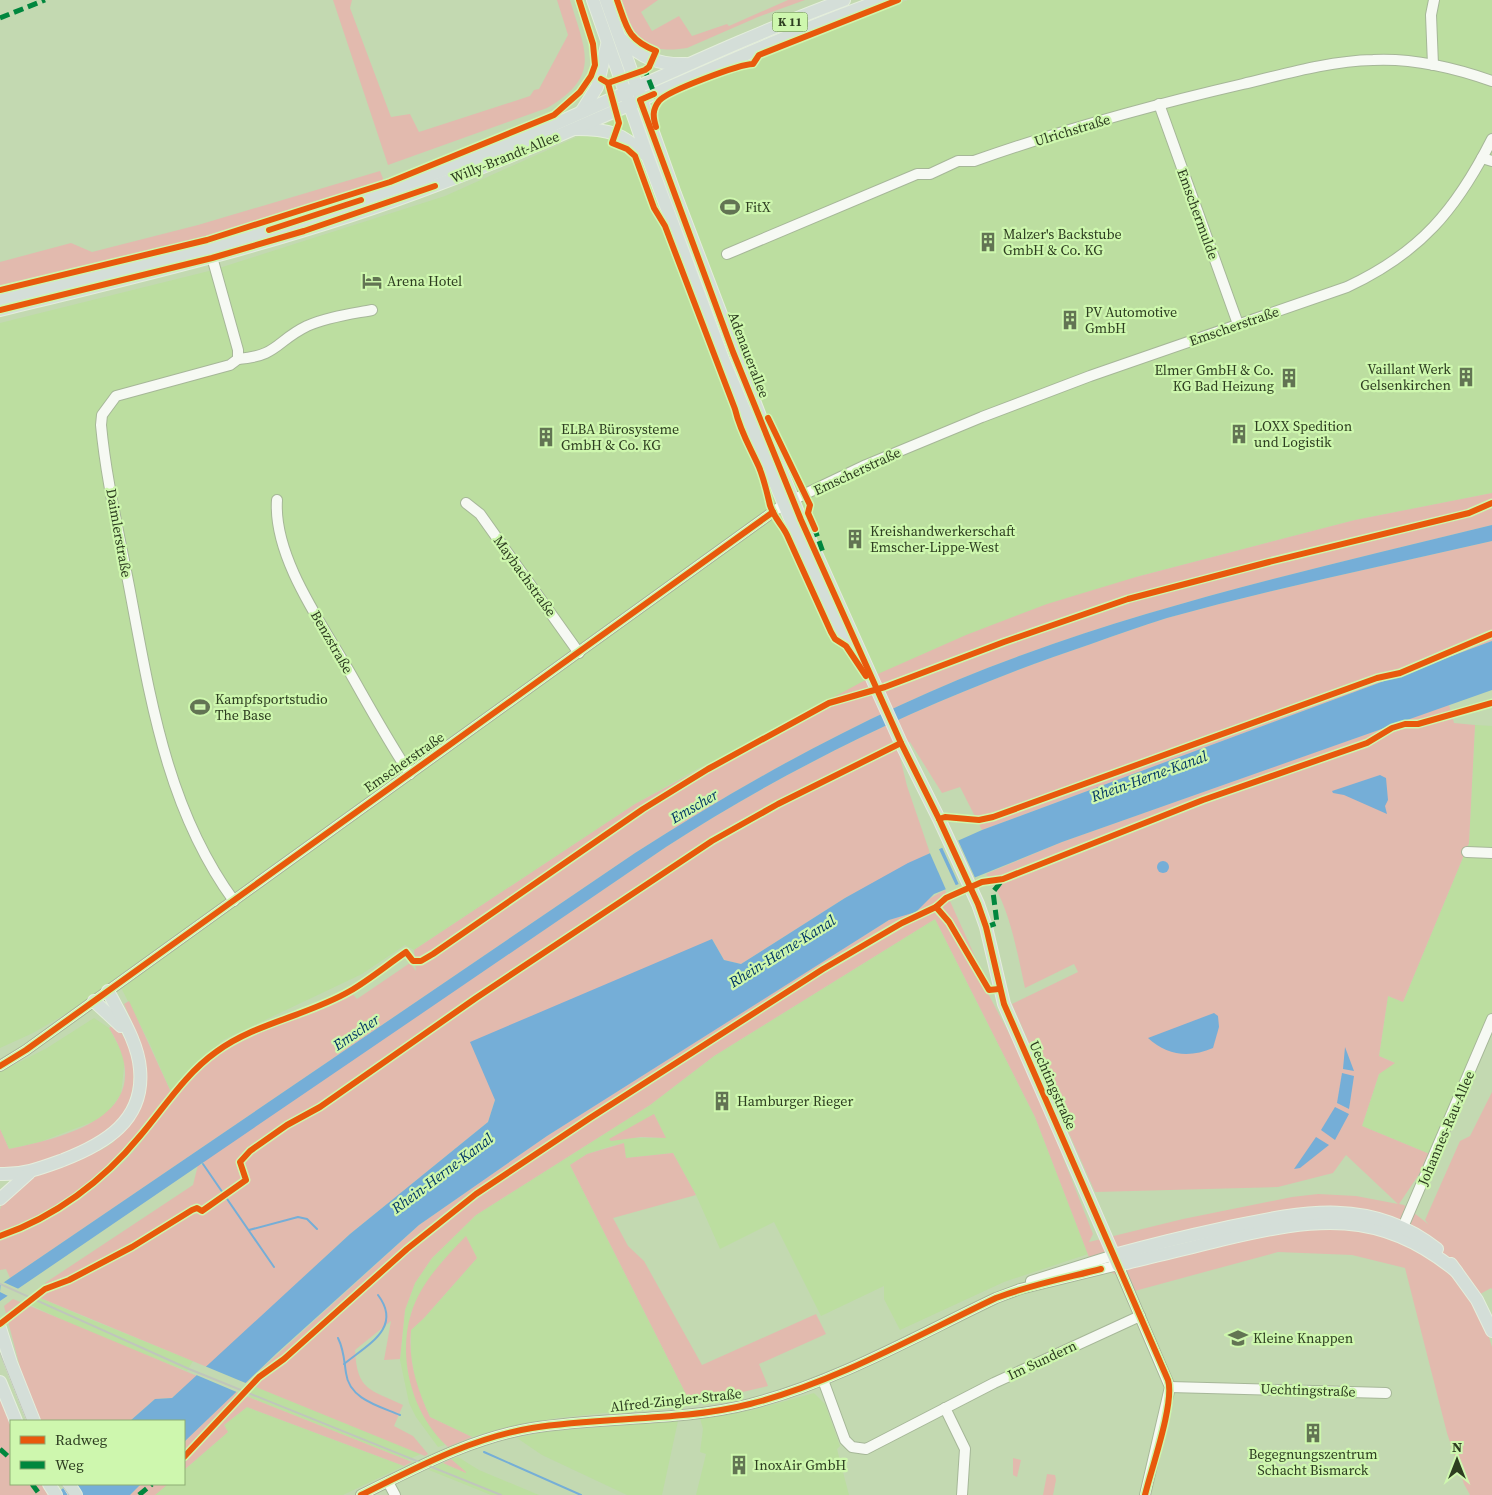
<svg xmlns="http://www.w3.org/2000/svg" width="1492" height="1495" font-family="'Source Serif 4',serif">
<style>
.built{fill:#bcdea0;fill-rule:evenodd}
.green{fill:#e2baae}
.water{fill:#75aed7}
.pier{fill:#c3d9b1}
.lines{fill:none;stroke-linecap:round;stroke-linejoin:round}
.stream{stroke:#75aed7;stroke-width:2}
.minor-casing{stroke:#a6b798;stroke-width:12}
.major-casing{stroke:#e4eedc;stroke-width:14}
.minor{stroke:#f6f9f3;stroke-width:10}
.major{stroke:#d4ded8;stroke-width:12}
.tram{stroke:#c0c6bc;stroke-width:1}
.rail{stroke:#c0c6bc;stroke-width:2}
.quiet{stroke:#00873e;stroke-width:5;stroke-dasharray:10 5;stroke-linecap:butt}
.cycleway-casing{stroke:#cef7ae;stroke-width:9}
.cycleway{stroke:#e8590c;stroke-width:6}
.labels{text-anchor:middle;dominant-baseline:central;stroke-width:4.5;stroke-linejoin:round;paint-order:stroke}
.shield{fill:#cef7ae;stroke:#5d754b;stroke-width:1}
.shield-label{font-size:12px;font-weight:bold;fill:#2d3d20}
.street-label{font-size:14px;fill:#2d3d20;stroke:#cef7ae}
.poi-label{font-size:14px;fill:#2d3d20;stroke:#cef7ae;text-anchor:start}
.water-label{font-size:15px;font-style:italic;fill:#003565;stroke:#cef7ae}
</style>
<rect width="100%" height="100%" fill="#c3d9b1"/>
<g class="built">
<path d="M908 0H1492V493L1355 520 1136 577 699 768 635 804 414 950 405 945 362 974 223 1040 170 1090 149 1042 116 978 69 1012 33 1033 0 1048V323L213 270 445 196 628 114 863 16Z"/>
<path d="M1475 725 1492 726V1012L1432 1155 1362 1126 1379 1074 1394 1062 1379 1056 1388 996 1403 1002 1469 843Z"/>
<path d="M935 919 1035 1117 1088 1254 1004 1282 900 1330 884 1299V1286L821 1316 774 1222 720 1249 696 1195 673 1153 626 1158 623 1143 605 1148 587 1154 570 1165 691 1404 557 1418 502 1428 472 1437 430 1417 416 1385 411 1355V1330L424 1318 477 1258 444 1259 418 1297 411 1313 407 1368 411 1383 423 1413 445 1445 438 1447 416 1417 409 1403 400 1360 405 1310 415 1283 432 1258 476 1215 650 1105 714 1056ZM654 1114 665 1138H626Z"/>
<path d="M94 1018 109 1028 125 1058 121 1094 110 1110 100 1119 40 1142 9 1149 0 1129V1072L47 1048Z"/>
<path d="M38 1297 82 1316 193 1361 187 1371 92 1334 29 1304Z"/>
<path d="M254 1386 421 1454 407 1460 249 1397Z"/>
<path d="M814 1393 825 1404 840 1446 837 1449 849 1495H696L706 1454 700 1452 703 1429 700 1418 753 1410Z"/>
<path d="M247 1407 404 1466 343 1495H155L168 1484H184V1470L228 1432 224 1425Z"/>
<path d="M678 1421 662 1495H627L542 1455 517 1438 544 1432Z"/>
<path d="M458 1457 479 1470 539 1495H491L429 1470 443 1463 466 1473 451 1459Z"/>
</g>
<g class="green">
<path d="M333 0H352L350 8 391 117 410 114 419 132 530 96 534 90 539 89 568 35 557 0H570C585 51 602 76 547 108L388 165Z"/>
<path d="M620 0H658L641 12 652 31 679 16 692 36 727 24 729 26 788 0H805L758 17 687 48C670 51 641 51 632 34 626 24 624 11 620 0Z"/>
<path d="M380 171 386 186 212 242 0 292V262L71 243 92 252 198 225Z"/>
<path d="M1492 493V525C1334 564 1175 599 1022 655 886 704 756 775 635 853L10 1278 6 1269 0 1270V1239C44 1228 100 1188 131 1154 147 1137 159 1115 174 1096 193 1073 216 1055 240 1039L351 992 357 999 410 963 416 971 414 950 635 804 871 677 966 635 1047 604 1136 577 1355 520Z"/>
<path d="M1492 541V641L982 830 960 787 942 793 910 742 900 743 899 753 907 786 930 853 845 898 741 964 724 960 712 939 495 1100 488 1122 350 1234 207 1367 38 1297 45 1291V1283L193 1185 198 1165H202L205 1160 666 847C797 762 942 694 1091 644 1116 635 1141 626 1167 618 1274 588 1384 566 1492 541Z"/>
<path d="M1449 705 1454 723 1475 725 1469 843 1403 1002 1388 996 1379 1056 1395 1063 1379 1074 1362 1126 1432 1155 1399 1204 1404 1205 1428 1224 1425 1220 1460 1141 1470 1136 1492 1092V1289L1491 1288 1473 1298 1482 1315 1492 1347V1495H1470L1464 1484 1447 1433 1405 1268 1352 1255 1278 1252 1131 1292 1122 1277 1092 1265 1035 1117 935 919 714 1056 650 1105 476 1215 432 1258 415 1283 405 1310 400 1359 384 1360 391 1321 355 1350C357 1391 370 1389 403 1405L394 1426 413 1436 428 1454 425 1456 246 1383 419 1225 547 1136 889 920 914 912 927 900 945 890 978 963 982 982 1012 1039 1053 1132 1093 1234 1089 1242 1183 1219 1292 1197 1318 1194 1356 1196 1398 1204 1346 1155 1333 1173 1278 1187 1095 1192 1012 1004 1078 972 1074 964 1025 988C1017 952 1009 902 986 874L1062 842Z"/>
<path d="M129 1001 170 1090 169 1098C133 1142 98 1181 49 1210 33 1219 18 1229 0 1233 0 1226 0 1217 0 1210 10 1173 85 1164 112 1143 123 1134 128 1124 133 1112 137 1105 143 1096 145 1088 152 1059 135 1030 124 1004Z"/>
<path d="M115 1024C145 1060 139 1112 99 1139 93 1143 84 1145 78 1147 52 1158 28 1169 0 1169V1129L9 1149C73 1136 162 1112 109 1028Z"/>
<path d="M654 1114 666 1138 641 1137 611 1141 609 1139Z"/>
<path d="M624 1143 626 1158 673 1153 696 1195 613 1218 628 1246 644 1261 702 1365 816 1314 826 1334 759 1364 768 1386 691 1404 570 1165 587 1154Z"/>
<path d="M466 1236 477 1258 424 1318 411 1330C408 1362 417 1388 430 1417L472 1437 448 1447C413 1416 397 1359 411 1314 420 1283 445 1258 466 1236Z"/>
<path d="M13 1299 197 1376 172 1398 155 1399 130 1421H40L21 1371 4 1306Z"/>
<path d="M236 1392 412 1462 404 1466 247 1407 224 1425 228 1432 184 1470V1442Z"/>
<path d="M0 1393 11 1421V1484H43L49 1495H0Z"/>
<path d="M1013 1458 1021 1460 1017 1477 1013 1475Z"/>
<path d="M451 1459 466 1472V1473L443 1463Z"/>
<path d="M1047 1474 1055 1475 1056 1480 1053 1495H1043Z"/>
<path d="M141 1484H168L155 1495H130Z"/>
</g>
<g class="water">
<path d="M1492 525V541C1384 566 1274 588 1167 618 1141 626 1116 635 1091 644 942 694 797 762 666 847L0 1301V1285L10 1278 635 853C756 775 886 704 1022 655 1175 599 1334 564 1492 525Z"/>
<path d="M1492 641V690L1062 842 934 894 916 912 889 920 547 1136 419 1225 277 1353 184 1442V1421H130L155 1399 172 1398 350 1234 488 1122 495 1100 470 1042 712 939 724 960 741 964 845 898 908 863 982 830Z"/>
<path d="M1380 775 1386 778 1388 800 1385 806 1387 814 1344 795 1333 793 1332 791Z"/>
<circle cx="1163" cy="867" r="6"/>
<path d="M1214 1013 1218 1016 1219 1027 1213 1048C1190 1058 1167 1056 1148 1038Z"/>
<path d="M1345 1047 1354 1071 1343 1069Z"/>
<path d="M1342 1073 1354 1076 1349 1109 1337 1103Z"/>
<path d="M1335 1107 1349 1114 1335 1140 1321 1130Z"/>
<path d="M1316 1137 1329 1145 1300 1168 1294 1169Z"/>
<path d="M68 1484H141L130 1495H55Z"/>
</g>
<g class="pier">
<path d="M957 838 976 880 960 887 941 845Z"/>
<path d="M938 847 957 888 947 892 929 851Z"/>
<path d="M1 1281 21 1290 10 1297 0 1292Z"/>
<path d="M204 1366 207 1367 248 1384 239 1393 194 1374Z"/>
</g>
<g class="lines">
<g class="stream">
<path d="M203 1164 274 1267"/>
<path d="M249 1230 298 1217 307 1219 317 1229"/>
<path d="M338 1338C344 1350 344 1360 346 1373 349 1399 379 1406 400 1415"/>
<path d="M344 1364C367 1345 403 1328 378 1295"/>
<path d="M484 1452 581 1495"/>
</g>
<defs>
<g id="minor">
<path d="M1433 65 1431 15 1434 0"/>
<path d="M1159 104 1238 324"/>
<path d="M1482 158 1492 161"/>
<path d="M210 250 238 350V359L230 365 116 396 102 415 101 425C106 479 119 533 129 586 150 696 166 808 234 901"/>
<path d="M727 254 917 174H930L958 161H974C1062 130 1152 105 1243 84 1285 74 1329 61 1373 60 1412 58 1455 68 1492 81"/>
<path d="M238 359C278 356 276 341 307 326 327 317 351 314 372 310"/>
<path d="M277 500C273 557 322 624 349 671 369 706 388 741 410 774"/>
<path d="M466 503 480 514 579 653"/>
<path d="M1467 852 1492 853"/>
<path d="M0 1066 26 1050 784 504 866 465 982 417 1090 376 1347 287C1420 253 1456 210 1492 139"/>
<path d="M1400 1234 1492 1019"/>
<path d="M1031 1281 1114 1255"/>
<path d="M823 1380 845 1440 852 1447 866 1449 994 1383 1140 1316"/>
<path d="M1170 1387 1386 1393"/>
<path d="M945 1408 965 1449 962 1495"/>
<path d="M388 1482 395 1495"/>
<path d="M361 1495C416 1468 471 1438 532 1428 604 1416 679 1422 750 1404 834 1383 918 1335 996 1298L1020 1289 1118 1265 1170 1387 1145 1495"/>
</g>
<g id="major">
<path d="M593 0 647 155 723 359 829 611 856 652"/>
<path d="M606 0 675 194 771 445 801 520 901 743 939 819 978 904 986 927 1004 1004 1118 1265C1154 1256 1190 1248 1225 1239 1314 1218 1379 1208 1456 1271"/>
<path d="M621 39C641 57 657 65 686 64"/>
<path d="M582 111 597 87 607 45"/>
<path d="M576 129C610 129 621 133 646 155"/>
<path d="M0 298C146 263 292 228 433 174 572 122 704 52 844 0"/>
<path d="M0 310C147 274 293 240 434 186 586 129 730 55 882 0"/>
<path d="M94 1001 121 1026"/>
<path d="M0 1174C23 1175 41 1168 63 1160 104 1144 145 1121 140 1069 138 1042 120 1015 108 991"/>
<path d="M0 1199 29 1173"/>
<path d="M1114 1255C1150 1245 1187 1236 1224 1228 1301 1212 1370 1196 1437 1249"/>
<path d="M1451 1264 1477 1300 1492 1331"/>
<path d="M0 1328 11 1363 34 1421"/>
<path d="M0 1382 16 1421"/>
<path d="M49 1484 56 1495"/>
<path d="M69 1484 76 1495"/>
</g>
</defs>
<use href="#minor" class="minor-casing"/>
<use href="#major" class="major-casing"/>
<use href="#minor" class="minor"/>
<use href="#major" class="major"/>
<g class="tram">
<path d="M0 1353 27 1421"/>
<path d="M61 1484 69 1495"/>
</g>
<path class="rail" d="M0 1284 189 1369 501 1495"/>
<g class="quiet">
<path d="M0 18 45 0"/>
<path d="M641 72 645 70 656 98"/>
<path d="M814 527 824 555"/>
<path d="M986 927 997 923 993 892 1003 879"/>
<path d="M0 1449 11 1459"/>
<path d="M32 1484 40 1495"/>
<path d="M139 1495 152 1484"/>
</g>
<defs>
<g id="cycleway">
<path d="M601 79 608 83 645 70 649 67 656 51C627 39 627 28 617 0"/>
<path d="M608 83 619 123 612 143 627 149 635 156 654 208 665 226 735 409C740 431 750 447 759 467 764 479 766 489 769 501 771 515 782 524 787 535L831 632 835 639 846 646 866 676"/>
<path d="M654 94 640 100 733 352 801 520 901 743 939 819 978 904 986 927 1004 1004 1168 1380C1175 1402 1151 1470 1145 1495"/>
<path d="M656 127C653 117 652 110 659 101 667 91 740 64 753 64L759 55 898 0"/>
<path d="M269 230 361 200"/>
<path d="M0 290 207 240 390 182 554 115 580 92 591 76 595 65 593 44 579 0"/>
<path d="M0 310 212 258 304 231 435 186"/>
<path d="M768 418 810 505 808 513 815 529"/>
<path d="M939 819 945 817 979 820 993 817 1377 678 1400 673 1492 634"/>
<path d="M936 907 949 922 989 990 999 989"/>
<path d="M0 1066 26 1050 773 512"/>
<path d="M0 1236C55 1217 103 1181 140 1136 164 1108 185 1074 216 1052 255 1023 307 1016 350 991 369 980 387 965 406 952L413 961H421L433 954 643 809 708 769 829 703 885 687 1004 642 1128 599 1269 562 1469 513 1492 503"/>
<path d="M0 1324 45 1289 69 1280 132 1247 192 1210 197 1208 202 1211 246 1180 240 1162 250 1151 287 1125 320 1107 476 998 712 841 778 804 901 743"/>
<path d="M184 1457 259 1377 284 1359 407 1249 476 1194 590 1118 823 969 902 923 936 907 946 898 982 882 1003 879 1203 800 1367 743 1392 728 1405 724H1418L1492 703"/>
<path d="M361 1495C416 1468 471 1438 532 1428 604 1416 679 1422 750 1404 834 1383 918 1335 996 1298 1030 1285 1066 1278 1101 1269"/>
</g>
</defs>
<use href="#cycleway" class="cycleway-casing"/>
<use href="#cycleway" class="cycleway"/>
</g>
<defs>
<symbol id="stadium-bare" viewBox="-9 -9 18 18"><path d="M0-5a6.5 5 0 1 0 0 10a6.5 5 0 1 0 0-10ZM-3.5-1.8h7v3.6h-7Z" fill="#627453" stroke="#cef7ae" stroke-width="2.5" paint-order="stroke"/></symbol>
<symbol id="building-bare" viewBox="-9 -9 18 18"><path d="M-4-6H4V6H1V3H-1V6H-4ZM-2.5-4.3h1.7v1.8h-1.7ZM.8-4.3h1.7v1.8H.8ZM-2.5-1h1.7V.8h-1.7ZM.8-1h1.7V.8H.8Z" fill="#627453" stroke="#cef7ae" stroke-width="2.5" paint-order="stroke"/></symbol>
<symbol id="hotel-bare" viewBox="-9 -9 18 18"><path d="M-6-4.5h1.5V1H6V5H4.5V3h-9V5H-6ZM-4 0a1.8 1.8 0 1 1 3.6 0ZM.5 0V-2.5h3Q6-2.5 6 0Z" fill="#627453" stroke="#cef7ae" stroke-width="2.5" paint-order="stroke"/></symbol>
<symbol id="school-bare" viewBox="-9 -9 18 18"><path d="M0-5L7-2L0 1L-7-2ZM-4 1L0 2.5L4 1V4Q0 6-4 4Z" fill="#627453" stroke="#cef7ae" stroke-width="2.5" paint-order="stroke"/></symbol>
</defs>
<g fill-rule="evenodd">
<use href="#stadium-bare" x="716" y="193" width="28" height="28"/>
<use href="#building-bare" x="974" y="228" width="28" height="28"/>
<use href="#hotel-bare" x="358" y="267" width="28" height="28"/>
<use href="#building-bare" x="1056" y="306" width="28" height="28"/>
<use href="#building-bare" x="1452" y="363" width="28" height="28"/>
<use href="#building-bare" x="1275" y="364" width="28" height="28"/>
<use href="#building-bare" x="1225" y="420" width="28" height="28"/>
<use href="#building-bare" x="532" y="423" width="28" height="28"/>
<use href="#building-bare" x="841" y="525" width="28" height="28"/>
<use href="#stadium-bare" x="186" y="693" width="28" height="28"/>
<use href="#building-bare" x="708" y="1087" width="28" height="28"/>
<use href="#school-bare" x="1224" y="1324" width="28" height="28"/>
<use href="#building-bare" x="1299" y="1419" width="28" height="28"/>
<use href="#building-bare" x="725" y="1451" width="28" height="28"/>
</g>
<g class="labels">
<rect class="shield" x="772.5" y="12.5" width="35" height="19" rx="4"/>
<g class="shield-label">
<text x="790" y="22">K 11</text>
</g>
<g class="street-label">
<text transform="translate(1072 130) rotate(-17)">Ulrichstraße</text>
<text transform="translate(505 157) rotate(-22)">Willy-Brandt-Allee</text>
<text transform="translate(1198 214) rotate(70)">Emschermulde</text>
<text transform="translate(1234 326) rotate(-19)">Emscherstraße</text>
<text transform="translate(749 355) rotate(69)">Adenauerallee</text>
<text transform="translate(857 471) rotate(-25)">Emscherstraße</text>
<text transform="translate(119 533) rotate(80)">Daimlerstraße</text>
<text transform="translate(525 576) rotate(54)">Maybachstraße</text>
<text transform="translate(332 642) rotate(60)">Benzstraße</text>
<text transform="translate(404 762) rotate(-35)">Emscherstraße</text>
<text transform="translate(1053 1085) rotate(66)">Uechtingstraße</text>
<text transform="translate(1446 1128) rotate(-67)">Johannes-Rau-Allee</text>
<text transform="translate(1042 1360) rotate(-25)">Im Sundern</text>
<text transform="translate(1308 1390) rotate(2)">Uechtingstraße</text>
<text transform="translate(676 1400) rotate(-6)">Alfred-Zingler-Straße</text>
</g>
<g class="poi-label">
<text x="745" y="207">FitX</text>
<text x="1003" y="234">Malzer's Backstube<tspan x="1003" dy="16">GmbH &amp; Co. KG</tspan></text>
<text x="387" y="281">Arena Hotel</text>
<text x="1085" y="312">PV Automotive<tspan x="1085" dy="16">GmbH</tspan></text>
<text x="1451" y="369" text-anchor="end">Vaillant Werk<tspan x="1451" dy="16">Gelsenkirchen</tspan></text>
<text x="1274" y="370" text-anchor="end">Elmer GmbH &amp; Co.<tspan x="1274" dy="16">KG Bad Heizung</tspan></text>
<text x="1254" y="426">LOXX Spedition<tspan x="1254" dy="16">und Logistik</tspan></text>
<text x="561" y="429">ELBA Bürosysteme<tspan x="561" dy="16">GmbH &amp; Co. KG</tspan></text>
<text x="870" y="531">Kreishandwerkerschaft<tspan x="870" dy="16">Emscher-Lippe-West</tspan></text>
<text x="215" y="699">Kampfsportstudio<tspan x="215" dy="16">The Base</tspan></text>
<text x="737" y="1101">Hamburger Rieger</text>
<text x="1253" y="1338">Kleine Knappen</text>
<text x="1313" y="1454" text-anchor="middle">Begegnungszentrum<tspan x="1313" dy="16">Schacht Bismarck</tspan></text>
<text x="754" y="1465">InoxAir GmbH</text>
</g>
<g class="water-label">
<text transform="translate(1149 776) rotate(-20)">Rhein-Herne-Kanal</text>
<text transform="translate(694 806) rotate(-30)">Emscher</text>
<text transform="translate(782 951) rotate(-32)">Rhein-Herne-Kanal</text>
<text transform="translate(356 1032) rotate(-34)">Emscher</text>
<text transform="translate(442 1173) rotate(-37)">Rhein-Herne-Kanal</text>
</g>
</g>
<rect x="10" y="1420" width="175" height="65" fill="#cef7ae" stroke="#8ead75"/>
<rect x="20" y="1436" width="25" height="8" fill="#e8590c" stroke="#8ead75"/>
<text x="55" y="1445" font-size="15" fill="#2d3d20">Radweg</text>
<rect x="20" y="1461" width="25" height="8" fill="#00873e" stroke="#8ead75"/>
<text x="55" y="1470" font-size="15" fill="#2d3d20">Weg</text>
<g transform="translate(1457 1460)" stroke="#cef7ae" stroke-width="4" paint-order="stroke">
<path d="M0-4L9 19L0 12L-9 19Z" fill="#2d3d20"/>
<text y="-8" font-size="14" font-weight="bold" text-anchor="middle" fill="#2d3d20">N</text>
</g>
</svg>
